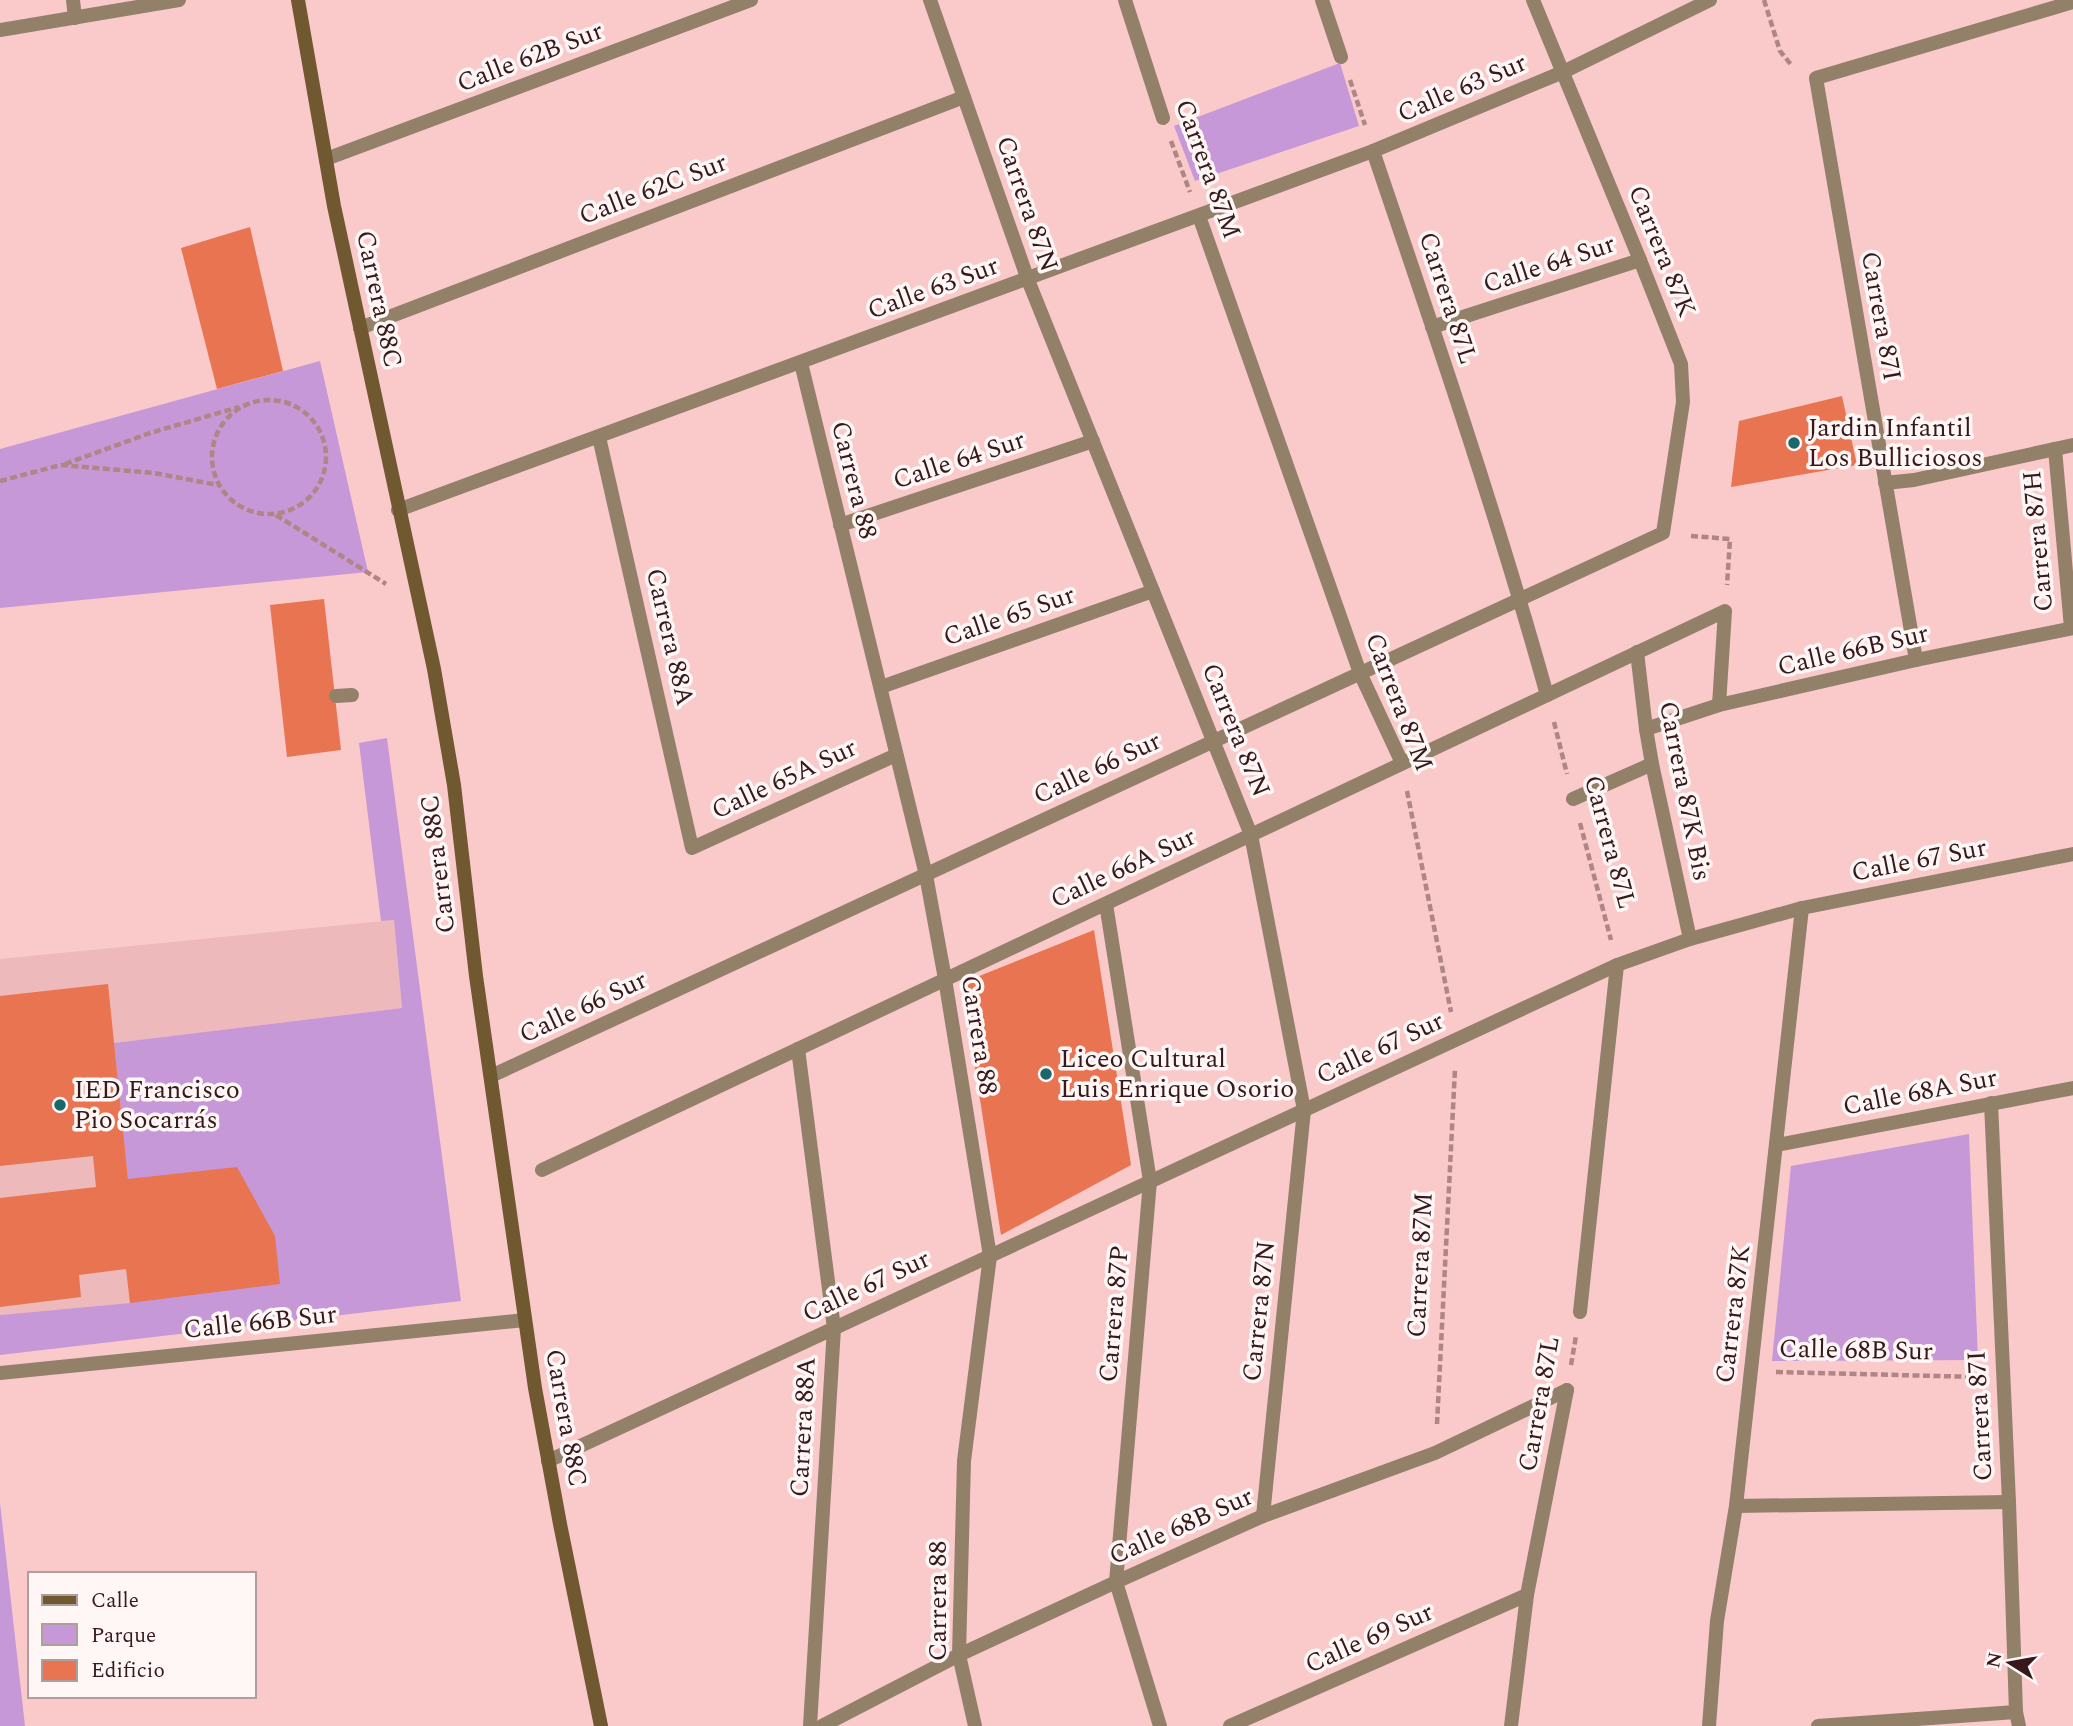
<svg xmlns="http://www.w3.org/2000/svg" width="2073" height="1726" font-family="Spectral,serif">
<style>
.built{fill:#edb9ba}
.green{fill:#c798d7}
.building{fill:#e87452}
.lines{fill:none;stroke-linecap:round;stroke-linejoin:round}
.path{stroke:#af8586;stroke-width:4.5;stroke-dasharray:7 3.5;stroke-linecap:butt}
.lane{stroke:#928168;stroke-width:14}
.street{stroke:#928168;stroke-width:14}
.secondary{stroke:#705831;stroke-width:14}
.poi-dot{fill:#1b686a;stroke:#fff6f6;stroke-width:2.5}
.labels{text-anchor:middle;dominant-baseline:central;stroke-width:7;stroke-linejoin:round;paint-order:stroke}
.street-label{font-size:26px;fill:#37191b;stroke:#fff6f6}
.poi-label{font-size:26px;fill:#37191b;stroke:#fff6f6;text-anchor:start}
</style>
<rect width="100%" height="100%" fill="#fac9ca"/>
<path class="built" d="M394 920 402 1008 114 1043 280 1284 130 1303 0 1315V959Z"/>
<g class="green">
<path d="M1340 63 1359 126 1195 181 1174 126Z"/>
<path d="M320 361 368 572 0 608V449Z"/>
<path d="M387 738 461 1301 0 1355V1315L130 1303 128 1179 114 1043 402 1008 394 920 381 921 359 743Z"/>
<path d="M1969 1134 1978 1360 1772 1361 1791 1166Z"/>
<path d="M0 1503 25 1726H0Z"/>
</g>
<g class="building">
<path d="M250 227 283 371 217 389 181 248Z"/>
<path d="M1842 396 1857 465 1731 487 1739 421Z"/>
<path d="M324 599 341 750 287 757 270 605Z"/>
<path d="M1094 930 1131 1165 1001 1235 962 983Z"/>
<path d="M108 984 128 1179 237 1167 275 1236 280 1284 130 1303 126 1269 79 1275 81 1297 0 1307V1198L96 1187 93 1156 0 1166V996Z"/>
</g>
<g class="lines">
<g class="path">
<path d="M1764 0 1780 51 1792 66"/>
<path d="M1350 80 1365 125"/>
<path d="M1171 141 1190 192"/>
<circle cx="269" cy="457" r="57"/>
<path d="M65 464 150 433 239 407"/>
<path d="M0 481 61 465 154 473 218 485"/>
<path d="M276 515 386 584"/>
<path d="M1691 536 1730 539 1727 585"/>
<path d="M1554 722 1567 774"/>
<path d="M1407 791 1451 1012"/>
<path d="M1580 823 1611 940"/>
<path d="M1571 1365 1576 1336"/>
<path d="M1776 1372 1977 1377"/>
<path d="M1437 1424 1455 1069"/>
</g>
<g class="lane">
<path d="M73 0 75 18"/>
<path d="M0 30 179 0"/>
<path d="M336 696 352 695"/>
</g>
<g class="street">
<path d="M930 0 1028 280 1251 835 1304 1110 1263 1516"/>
<path d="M1125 0 1163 118"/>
<path d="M1322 0 1341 57"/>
<path d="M1373 151C1434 331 1496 512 1547 695"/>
<path d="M326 159 751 0"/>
<path d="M1199 216 1360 673 1402 763"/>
<path d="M1432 327 1640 260"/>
<path d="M360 328 964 97"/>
<path d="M801 363 926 875 945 979 990 1256 964 1461 959 1655 975 1726"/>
<path d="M599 437 692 848 896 755"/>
<path d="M2055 449 2071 628"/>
<path d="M1885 483 1914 480 2073 445"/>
<path d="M398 510 1373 151 1563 72 1710 0"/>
<path d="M840 525 1093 441"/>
<path d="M1637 652 1646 729 1652 764 1690 939"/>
<path d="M1916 660 1816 78 2073 2"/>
<path d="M881 687 1153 591"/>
<path d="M1646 729 1719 705 1916 660 2073 628"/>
<path d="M1573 799 1652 764"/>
<path d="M1106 904 1150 1181 1116 1582 1160 1726"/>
<path d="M798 1049 834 1328 810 1726"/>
<path d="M491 1076 1663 533 1683 402 1681 364 1640 260 1533 0"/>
<path d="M1991 1103 2009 1502 2016 1712 2019 1726"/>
<path d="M1777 1145 2073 1088"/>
<path d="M542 1170 1725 611 1719 705"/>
<path d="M1580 1312 1617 965"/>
<path d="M0 1373 525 1320"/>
<path d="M548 1461 1617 965 1690 939 1802 908 2073 854"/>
<path d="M1736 1506 2009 1502"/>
<path d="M822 1726 959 1655 1116 1582 1263 1516 1435 1453 1567 1390"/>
<path d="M1230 1726 1527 1595"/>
<path d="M1511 1726 1527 1595 1567 1390"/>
<path d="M1709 1726 1717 1621 1736 1506 1802 908"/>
<path d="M1818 1726 2016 1712"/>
</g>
<path class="secondary" d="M298 0 334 206 434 669 454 785 476 976 535 1388 560 1524 601 1726"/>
</g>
<g class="poi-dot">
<circle cx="1794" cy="443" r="7"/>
<circle cx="1046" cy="1074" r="7"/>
<circle cx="60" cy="1105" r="7"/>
</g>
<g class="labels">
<g class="street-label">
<text transform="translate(530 57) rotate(-21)">Calle 62B Sur</text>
<text transform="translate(1462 88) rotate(-23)">Calle 63 Sur</text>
<text transform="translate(1208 169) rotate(70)">Carrera 87M</text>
<text transform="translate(653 189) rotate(-21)">Calle 62C Sur</text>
<text transform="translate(1027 204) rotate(71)">Carrera 87N</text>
<text transform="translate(1662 251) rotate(68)">Carrera 87K</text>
<text transform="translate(1549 264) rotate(-18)">Calle 64 Sur</text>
<text transform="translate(933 288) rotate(-20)">Calle 63 Sur</text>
<text transform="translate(1448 298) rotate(72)">Carrera 87L</text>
<text transform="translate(379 299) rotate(78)">Carrera 88C</text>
<text transform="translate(1881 316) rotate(80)">Carrera 87I</text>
<text transform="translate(959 460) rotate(-18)">Calle 64 Sur</text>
<text transform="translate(854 480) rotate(76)">Carrera 88</text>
<text transform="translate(2038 541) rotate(-95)">Carrera 87H</text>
<text transform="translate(1009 616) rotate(-19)">Calle 65 Sur</text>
<text transform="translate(670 637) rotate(77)">Carrera 88A</text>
<text transform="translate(1853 650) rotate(-13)">Calle 66B Sur</text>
<text transform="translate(1399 702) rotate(69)">Carrera 87M</text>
<text transform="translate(1236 730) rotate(68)">Carrera 87N</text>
<text transform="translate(1097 768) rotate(-25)">Calle 66 Sur</text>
<text transform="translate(784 779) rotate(-25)">Calle 65A Sur</text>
<text transform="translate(1685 791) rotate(79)">Carrera 87K Bis</text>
<text transform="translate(1610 842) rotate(75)">Carrera 87L</text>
<text transform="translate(1919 860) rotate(-11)">Calle 67 Sur</text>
<text transform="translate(438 864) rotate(-97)">Carrera 88C</text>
<text transform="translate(1123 868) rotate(-25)">Calle 66A Sur</text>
<text transform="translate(583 1007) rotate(-25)">Calle 66 Sur</text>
<text transform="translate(979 1035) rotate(81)">Carrera 88</text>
<text transform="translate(1380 1048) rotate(-25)">Calle 67 Sur</text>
<text transform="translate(1920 1092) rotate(-11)">Calle 68A Sur</text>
<text transform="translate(1420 1265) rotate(-87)">Carrera 87M</text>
<text transform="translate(866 1286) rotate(-25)">Calle 67 Sur</text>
<text transform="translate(1259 1311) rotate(-84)">Carrera 87N</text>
<text transform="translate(1114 1314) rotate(-85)">Carrera 87P</text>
<text transform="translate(1733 1314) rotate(-83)">Carrera 87K</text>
<text transform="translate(260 1322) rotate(-6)">Calle 66B Sur</text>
<text transform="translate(1856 1350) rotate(1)">Calle 68B Sur</text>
<text transform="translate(1539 1404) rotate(-80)">Carrera 87L</text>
<text transform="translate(1980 1416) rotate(-93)">Carrera 87I</text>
<text transform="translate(566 1418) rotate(80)">Carrera 88C</text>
<text transform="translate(803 1427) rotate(-87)">Carrera 88A</text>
<text transform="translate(1181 1526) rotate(-24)">Calle 68B Sur</text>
<text transform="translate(938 1601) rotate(-90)">Carrera 88</text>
<text transform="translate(1369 1638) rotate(-24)">Calle 69 Sur</text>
</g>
<g class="poi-label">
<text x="1808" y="428">Jardin Infantil<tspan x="1808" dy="30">Los Bulliciosos</tspan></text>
<text x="1060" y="1059">Liceo Cultural<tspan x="1060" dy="30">Luis Enrique Osorio</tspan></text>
<text x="74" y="1090">IED Francisco<tspan x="74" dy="30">Pio Socarrás</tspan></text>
</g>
</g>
<rect x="28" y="1572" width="228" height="126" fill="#fff6f6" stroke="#af9e9e" stroke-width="2"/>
<rect x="42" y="1595" width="35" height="10" fill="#705831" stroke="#af9e9e" stroke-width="2"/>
<text x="91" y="1607" font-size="21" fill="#37191b">Calle</text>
<rect x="42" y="1624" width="35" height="21" fill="#c798d7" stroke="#af9e9e" stroke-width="2"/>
<text x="91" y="1642" font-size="21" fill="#37191b">Parque</text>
<rect x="42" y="1660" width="35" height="21" fill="#e87452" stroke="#af9e9e" stroke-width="2"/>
<text x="91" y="1677" font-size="21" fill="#37191b">Edificio</text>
<g transform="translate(2010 1663) rotate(281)" stroke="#fff6f6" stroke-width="5" paint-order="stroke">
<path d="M0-5L12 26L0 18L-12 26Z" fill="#37191b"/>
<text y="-10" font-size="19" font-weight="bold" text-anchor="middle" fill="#37191b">N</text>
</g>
</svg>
